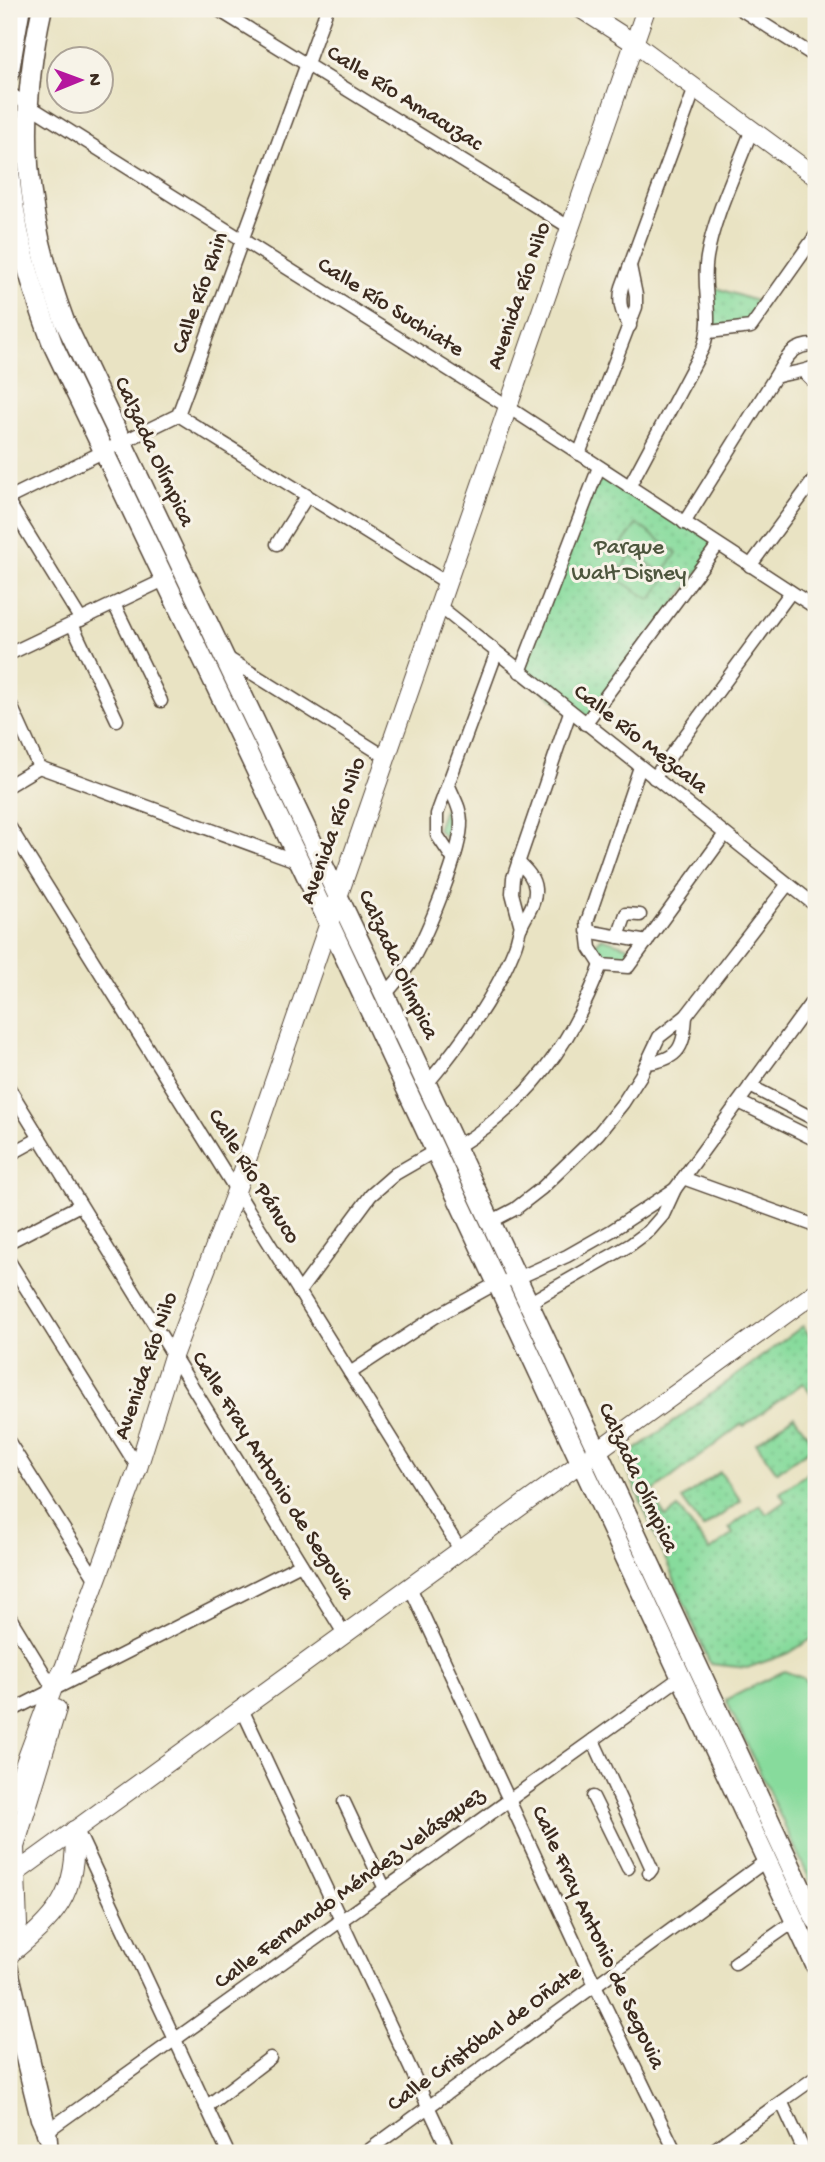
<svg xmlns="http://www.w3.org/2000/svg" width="825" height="2162" font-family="'Gochi Hand',sans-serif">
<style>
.park{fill:url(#park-dots);stroke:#61825d;stroke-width:2}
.garden{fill:#87db9c;stroke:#61825d;stroke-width:2}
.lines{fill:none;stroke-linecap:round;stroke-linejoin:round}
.street-casing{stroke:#554637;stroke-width:15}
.secondary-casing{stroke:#554637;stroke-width:20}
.primary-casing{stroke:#554637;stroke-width:22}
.street{stroke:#fff;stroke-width:12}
.secondary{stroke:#fff;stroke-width:18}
.primary{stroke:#fff;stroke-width:19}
.labels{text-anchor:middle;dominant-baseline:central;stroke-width:6;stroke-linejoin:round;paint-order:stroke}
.street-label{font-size:23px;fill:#3b2a1e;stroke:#f7f3e8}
.park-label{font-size:23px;fill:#4e563e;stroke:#f7f3e8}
</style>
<defs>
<pattern id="park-dots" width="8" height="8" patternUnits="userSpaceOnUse" patternTransform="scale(1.75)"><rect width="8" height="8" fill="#87db9c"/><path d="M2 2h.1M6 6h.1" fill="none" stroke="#75bc86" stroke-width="1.8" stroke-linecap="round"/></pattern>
</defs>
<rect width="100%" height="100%" fill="#f7f3e8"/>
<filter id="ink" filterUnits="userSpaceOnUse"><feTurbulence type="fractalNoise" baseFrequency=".0143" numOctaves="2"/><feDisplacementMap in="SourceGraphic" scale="14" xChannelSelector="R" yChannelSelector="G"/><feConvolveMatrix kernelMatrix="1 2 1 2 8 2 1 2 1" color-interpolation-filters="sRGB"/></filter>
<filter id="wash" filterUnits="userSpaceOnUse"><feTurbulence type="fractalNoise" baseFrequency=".00686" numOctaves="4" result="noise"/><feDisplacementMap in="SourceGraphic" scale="28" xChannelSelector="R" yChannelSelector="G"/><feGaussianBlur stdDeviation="1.57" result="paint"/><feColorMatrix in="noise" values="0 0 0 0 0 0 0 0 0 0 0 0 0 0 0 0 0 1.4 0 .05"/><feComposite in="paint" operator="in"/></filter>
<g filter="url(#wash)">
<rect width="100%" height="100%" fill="#e9e3c3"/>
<g class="park">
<path d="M707 285 765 304 750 327 710 331Z"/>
<path d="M599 467 718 545 585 724 520 672Z"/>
<path d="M803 1326 816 1345V1401L803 1383 744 1426 742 1424 650 1494 666 1517 678 1508 710 1551 733 1534 729 1528 760 1505 767 1514 785 1501 780 1493 816 1467V1636L789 1653 747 1668 710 1664 623 1459Z"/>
<path d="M794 1416 815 1445 777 1472 756 1443Z"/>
<path d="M720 1472 741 1501 703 1528 682 1499Z"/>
</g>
<g class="garden">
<path d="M637 524 677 553 662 573 622 544Z"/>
<path d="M630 556 665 579 651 600 616 578Z"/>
<path d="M447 801 449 802 456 816 453 838 449 841 437 829Z"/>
<path d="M601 938 629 947 628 956 621 960 598 953 594 946Z"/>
<path d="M784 1671 803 1678 816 1693V1893L726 1700Z"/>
</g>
</g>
<g filter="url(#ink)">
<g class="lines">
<defs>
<g id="street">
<path d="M217 9 569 227"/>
<path d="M740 9 816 57"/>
<path d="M9 93 508 407 816 608"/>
<path d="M630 326C621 313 618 302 622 287L695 88"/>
<path d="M709 332 751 327 816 235"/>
<path d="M804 372 816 384"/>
<path d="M775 377C786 358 792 344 816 345"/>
<path d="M178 415 447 583"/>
<path d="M579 454 636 307V295L630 266"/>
<path d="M629 487 703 348C715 315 701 291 707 257 714 215 737 170 752 129"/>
<path d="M9 498 178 415 327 9"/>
<path d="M9 503 81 620"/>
<path d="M684 523 775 377C789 372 803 373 816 366"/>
<path d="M277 544 307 496"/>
<path d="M750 566 816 477"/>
<path d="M114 604 161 701"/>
<path d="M439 606 816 906"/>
<path d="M72 624 117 720"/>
<path d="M9 654 164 580"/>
<path d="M226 657 386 757"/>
<path d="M520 672 599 467"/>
<path d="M9 701 39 767 299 862"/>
<path d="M585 724 718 545"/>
<path d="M640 767 587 922 590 948 601 965 628 967 725 834"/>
<path d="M654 778 791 592"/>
<path d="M9 785 39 767"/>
<path d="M9 826 461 1551"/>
<path d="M453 859 437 835V814L496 654"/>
<path d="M521 927 512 893 513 878 570 712"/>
<path d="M587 931 647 942"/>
<path d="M618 937 626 914 640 915"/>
<path d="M385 995C394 984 405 973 412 960 427 934 462 851 461 822 461 809 454 798 449 786"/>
<path d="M648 1063C680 1059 684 1046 686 1016"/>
<path d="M426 1085C460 1045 494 999 514 949 517 943 518 935 520 929 526 914 536 905 535 889 534 877 526 870 518 862"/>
<path d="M750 1086 816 1120"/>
<path d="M9 1088 345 1635"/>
<path d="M739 1102 816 1140"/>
<path d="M455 1148C529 1103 571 1045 601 965"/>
<path d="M9 1155 40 1138"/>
<path d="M683 1178 816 1226"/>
<path d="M492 1221 515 1209 542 1188 598 1134 623 1103 641 1075 659 1037 686 1016 788 884"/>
<path d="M9 1242 80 1205"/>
<path d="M9 1261 138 1468"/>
<path d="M299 1292 371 1195 395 1174 435 1151"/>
<path d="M525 1305 630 1245 649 1231 663 1215 675 1189 816 996"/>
<path d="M350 1373 435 1317 497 1283 518 1278 567 1256 611 1231 675 1189"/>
<path d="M9 1442 96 1580"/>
<path d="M410 1587 595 1985 676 2153"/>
<path d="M9 1616 53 1688"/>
<path d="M242 1709 450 2153"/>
<path d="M9 1712 301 1564"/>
<path d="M593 1740 652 1869 649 1873"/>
<path d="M593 1797 628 1868"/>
<path d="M344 1802 385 1889"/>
<path d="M77 1830 228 2153"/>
<path d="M9 1957 50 2129 52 2153"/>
<path d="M735 1963 795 1921"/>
<path d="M9 2006 37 2119 46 2139"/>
<path d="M782 2103 805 2153"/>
<path d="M206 2107 270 2058"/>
<path d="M43 2134 681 1677"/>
<path d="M365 2153 767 1860"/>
<path d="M709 2153 816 2077"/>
</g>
<g id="secondary">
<path d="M581 9 634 43 816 177"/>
<path d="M9 1806 53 1688 64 1668 138 1468 173 1356 236 1191 646 9"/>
<path d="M9 1878 816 1292"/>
<path d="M9 1955 18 1925 15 1847 57 1709"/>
<path d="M9 1955C55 1917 79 1895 74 1830"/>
</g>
<g id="primary">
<path d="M42 9C17 122 24 212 64 320L385 995 816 1920"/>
<path d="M9 73 20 9"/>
<path d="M9 167C14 230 31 286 53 345L328 921 816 1966"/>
</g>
</defs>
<use href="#street" class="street-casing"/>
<use href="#secondary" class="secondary-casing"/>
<use href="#primary" class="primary-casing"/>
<use href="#street" class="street"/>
<use href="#secondary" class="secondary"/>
<use href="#primary" class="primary"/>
</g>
</g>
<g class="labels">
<g class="street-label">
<text transform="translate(404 99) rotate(32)">Calle Río Amacuzac</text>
<text transform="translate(201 293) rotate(-70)">Calle Río Rhin</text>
<text transform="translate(520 296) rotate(-71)">Avenida Río Nilo</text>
<text transform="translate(390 308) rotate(32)">Calle Río Suchiate</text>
<text transform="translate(153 452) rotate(65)">Calzada Olímpica</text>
<text transform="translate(640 740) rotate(38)">Calle Río Mezcala</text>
<text transform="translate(334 831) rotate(-70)">Avenida Río Nilo</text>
<text transform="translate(397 965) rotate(65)">Calzada Olímpica</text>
<text transform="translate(253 1177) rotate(58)">Calle Río Pánuco</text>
<text transform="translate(147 1366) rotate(-71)">Avenida Río Nilo</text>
<text transform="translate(272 1476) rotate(58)">Calle Fray Antonio de Segovia</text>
<text transform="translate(637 1478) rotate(65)">Calzada Olímpica</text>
<text transform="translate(350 1889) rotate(-36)">Calle Fernando Méndez Velásquez</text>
<text transform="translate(597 1938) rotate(65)">Calle Fray Antonio de Segovia</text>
<text transform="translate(485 2039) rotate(-36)">Calle Cristóbal de Oñate</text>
</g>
<g class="park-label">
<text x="629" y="548">Parque<tspan x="629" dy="26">Walt Disney</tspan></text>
</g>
</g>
<rect width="825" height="2162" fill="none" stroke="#f7f3e8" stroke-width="35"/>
<g transform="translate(80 80) rotate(89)"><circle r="33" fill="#f7f3e8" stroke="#aca397" stroke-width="2"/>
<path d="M0-5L12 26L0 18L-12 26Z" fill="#b5179e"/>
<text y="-10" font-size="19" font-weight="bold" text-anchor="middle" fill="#3b2a1e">N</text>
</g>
</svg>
